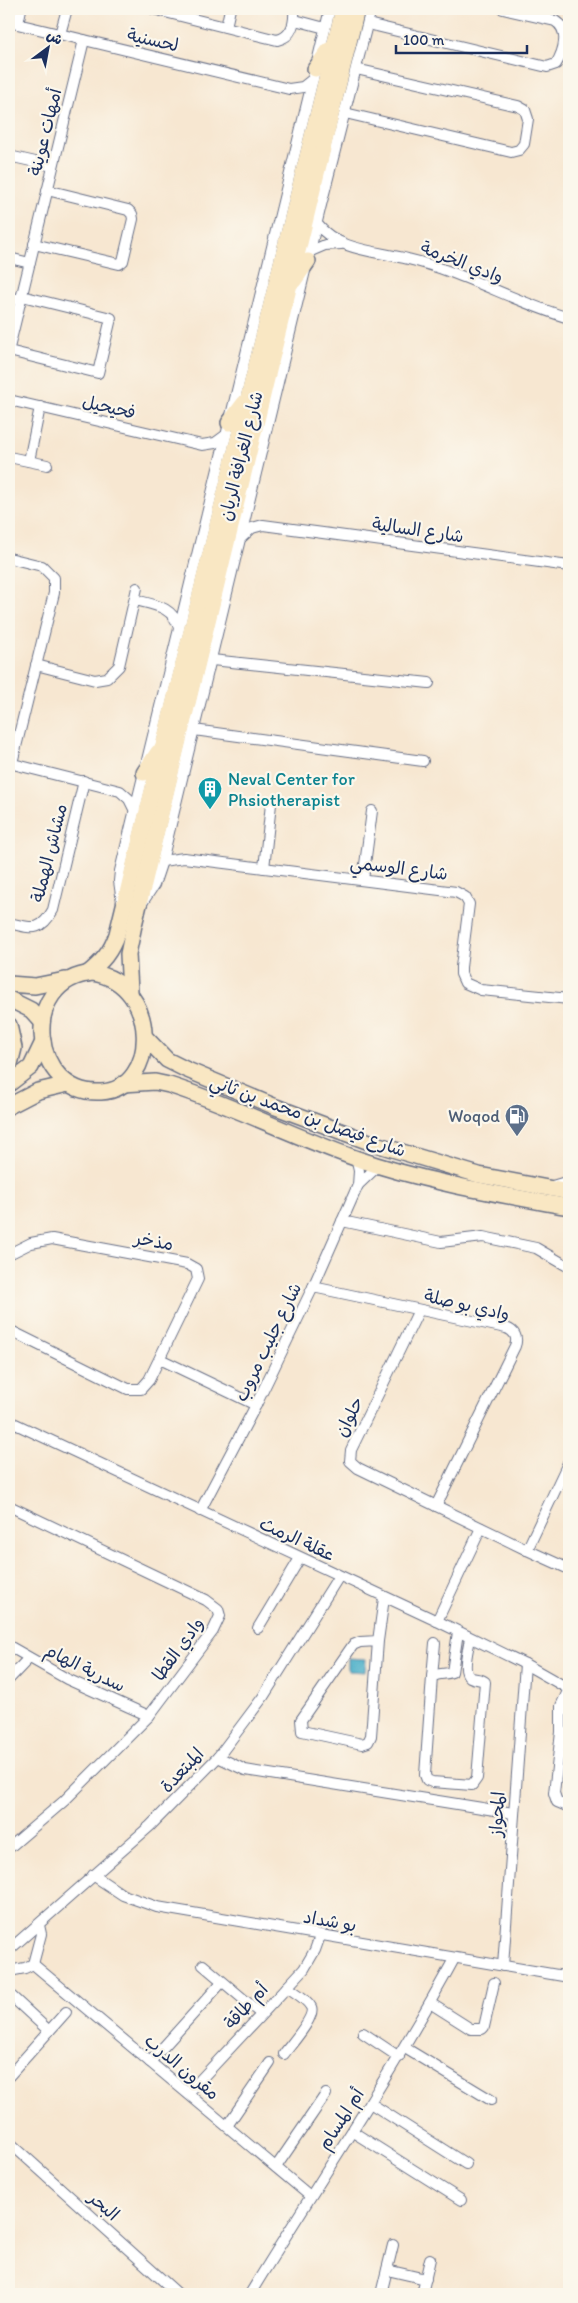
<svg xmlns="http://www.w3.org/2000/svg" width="578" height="2303" font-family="Itim,'Playpen Sans Arabic',sans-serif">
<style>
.water{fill:#49aec8;stroke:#326e93}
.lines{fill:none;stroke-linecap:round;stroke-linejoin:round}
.street-casing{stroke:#686f86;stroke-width:12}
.secondary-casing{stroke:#686f86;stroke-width:18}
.street{stroke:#fff;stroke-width:10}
.secondary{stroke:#f9e7c3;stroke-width:15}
.labels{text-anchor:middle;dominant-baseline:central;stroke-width:4.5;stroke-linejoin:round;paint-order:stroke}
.street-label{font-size:18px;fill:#1b2f5e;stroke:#fbf7ec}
.culture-label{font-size:18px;fill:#0d838f;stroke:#fbf7ec;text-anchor:start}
.service-label{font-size:18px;fill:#4e5e75;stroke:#fbf7ec;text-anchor:end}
</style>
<rect width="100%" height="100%" fill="#fbf7ec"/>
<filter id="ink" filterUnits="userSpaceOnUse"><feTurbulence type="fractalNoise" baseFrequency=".02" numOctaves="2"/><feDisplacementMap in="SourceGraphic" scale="10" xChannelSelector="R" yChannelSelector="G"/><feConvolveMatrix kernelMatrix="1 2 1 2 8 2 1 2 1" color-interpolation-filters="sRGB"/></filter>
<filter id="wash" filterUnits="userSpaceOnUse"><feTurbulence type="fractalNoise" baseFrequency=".0096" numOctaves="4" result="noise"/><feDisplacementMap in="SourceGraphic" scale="20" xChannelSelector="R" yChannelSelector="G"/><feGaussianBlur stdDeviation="1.12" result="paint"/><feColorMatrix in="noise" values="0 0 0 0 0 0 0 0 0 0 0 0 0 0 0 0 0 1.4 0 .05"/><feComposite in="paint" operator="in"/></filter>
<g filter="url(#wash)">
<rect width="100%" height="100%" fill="#f7e7d1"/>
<path class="water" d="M348 1658 366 1659 365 1672 348 1671Z"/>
</g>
<g filter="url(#ink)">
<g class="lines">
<defs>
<g id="street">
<path d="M153 9 277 40C292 37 295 23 294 9"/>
<path d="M295 20 325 28"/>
<path d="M9 22 289 89 303 87 313 79"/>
<path d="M18 24 21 9"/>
<path d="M368 24 547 67 556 64C564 51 570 30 555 21L503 9"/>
<path d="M226 27 230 9"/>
<path d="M60 34 67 9"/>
<path d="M345 113 511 152 519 150 524 144 528 119 525 110 518 106 356 69"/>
<path d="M9 156 53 166"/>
<path d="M317 224C338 251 377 251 408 259 464 272 514 302 569 318"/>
<path d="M34 244 119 264 123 261 133 219 132 214 128 210 47 190"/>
<path d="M311 251 325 245 341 244"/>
<path d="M9 258 30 263"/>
<path d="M9 297 20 300"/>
<path d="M9 348 84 40"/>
<path d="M9 351 98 373 111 318 22 296"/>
<path d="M9 400 202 445 215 443 226 435"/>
<path d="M9 457 47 465"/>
<path d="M29 461 40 407"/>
<path d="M242 537 252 528 263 525 569 566"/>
<path d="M9 558 42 566 54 578V593L12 763"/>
<path d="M135 600C154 605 173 606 179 628"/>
<path d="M212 660 429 683"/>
<path d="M36 665 95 680 107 678 119 666 137 588"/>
<path d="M194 730 423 761"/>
<path d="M9 763 120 791 129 799 135 811"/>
<path d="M162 861 184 858 456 892 465 897 469 904 461 967V974L465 983 481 990 569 999"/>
<path d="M264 868 271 804"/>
<path d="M363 880 372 811"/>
<path d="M122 902 119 881 120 871 330 9"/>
<path d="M142 903 154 885 162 861 320 209 371 9"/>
<path d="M9 923C32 928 40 933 53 910L84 781"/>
<path d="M356 1158 359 1171 358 1185"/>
<path d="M549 1187 569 1181"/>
<path d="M342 1221 441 1242 483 1237 536 1248 569 1267"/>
<path d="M9 1254 31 1243 52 1239 187 1264 196 1269 198 1279 149 1380 141 1389H128L9 1330"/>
<path d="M313 1287 506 1328C515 1331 518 1338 515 1346L436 1506"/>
<path d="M419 1310 351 1450 350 1461 358 1468 527 1550"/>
<path d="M160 1359 256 1405"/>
<path d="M9 1421 437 1621 525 1664 569 1689"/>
<path d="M569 1461 527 1550 569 1569"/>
<path d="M9 1506 206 1600 218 1609 220 1616 213 1631 149 1716 64 1801 9 1848"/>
<path d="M200 1511 256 1405 313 1287 358 1185 379 1165"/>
<path d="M437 1621 481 1528"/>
<path d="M258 1628 300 1558"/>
<path d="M458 1632 452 1672C445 1675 439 1672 432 1677L425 1775 427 1780 432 1782 472 1785 477 1778 485 1682C480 1678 475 1680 470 1677 461 1671 469 1647 470 1638"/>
<path d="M378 1641 360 1642 353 1645 301 1720 302 1731 362 1744 368 1742 371 1736 378 1641 384 1598"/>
<path d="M9 1646 67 1679 149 1716"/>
<path d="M432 1677 435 1643"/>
<path d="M9 1679 29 1658"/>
<path d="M561 1732V1706L569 1689"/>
<path d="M569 1735 561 1732 554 1793 557 1802 569 1807"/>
<path d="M218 1757 245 1770 513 1813"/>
<path d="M93 1875 123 1895 157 1907 569 1977"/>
<path d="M9 1950 150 1826 218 1757 263 1697 339 1576"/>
<path d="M33 1964 310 2196"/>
<path d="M203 1965 261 2014"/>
<path d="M503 1966 525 1664"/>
<path d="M9 1971 25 1968 33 1964 41 1934 39 1925"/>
<path d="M9 1994 49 2031"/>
<path d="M430 2003 471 2029H482L484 2027 494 1983"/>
<path d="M363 2033 399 2057"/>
<path d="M405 2048 491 2100"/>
<path d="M284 2054C290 2045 316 2017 311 2007 307 1999 294 1992 287 1987"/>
<path d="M150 2062 222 1982"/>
<path d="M9 2076 66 2012"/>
<path d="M188 2093 304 1969 315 1950 320 1936"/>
<path d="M370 2103 466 2164"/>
<path d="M227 2126 270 2063"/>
<path d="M353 2132 461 2200"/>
<path d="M9 2142 178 2294"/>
<path d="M276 2167 326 2094"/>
<path d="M387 2270 426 2279"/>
<path d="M250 2294C318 2182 392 2074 454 1959"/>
<path d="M381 2294 393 2245"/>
<path d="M422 2294 430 2259"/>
</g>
<g id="secondary">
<path d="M315 69 329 50"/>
<path d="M294 281 308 261"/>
<path d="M229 423 244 403"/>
<path d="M144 773 158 752"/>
<path d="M93 973C160 983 160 1089 101 1092 31 1096 17 980 93 973Z"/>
<path d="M87 974C102 962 111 952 117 934L343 9"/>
<path d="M9 984 35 986 65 980"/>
<path d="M130 992 128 954 134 925 357 9"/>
<path d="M9 999 31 1010 42 1022"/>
<path d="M9 1025 14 1048 9 1068"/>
<path d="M145 1037 167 1060 185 1069 276 1107 372 1143 479 1175 569 1192"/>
<path d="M9 1084 31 1067 43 1042"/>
<path d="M123 1084 155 1082 169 1085C232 1105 292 1136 355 1158 424 1182 498 1194 569 1207"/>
<path d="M9 1106 38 1091 68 1084"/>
</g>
</defs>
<use href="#street" class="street-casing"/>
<use href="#secondary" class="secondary-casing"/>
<use href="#street" class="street"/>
<use href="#secondary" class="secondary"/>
</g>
</g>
<defs>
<symbol id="building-pin" viewBox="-11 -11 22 30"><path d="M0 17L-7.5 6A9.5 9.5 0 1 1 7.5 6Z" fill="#0f9aa8" stroke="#fbf7ec"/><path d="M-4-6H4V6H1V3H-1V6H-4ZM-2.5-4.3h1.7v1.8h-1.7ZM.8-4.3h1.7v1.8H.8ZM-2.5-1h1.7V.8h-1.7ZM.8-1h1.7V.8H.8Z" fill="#fff"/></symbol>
<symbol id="fuel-pin" viewBox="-11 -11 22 30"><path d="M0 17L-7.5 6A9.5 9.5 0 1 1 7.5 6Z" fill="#5c6f8a" stroke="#fbf7ec"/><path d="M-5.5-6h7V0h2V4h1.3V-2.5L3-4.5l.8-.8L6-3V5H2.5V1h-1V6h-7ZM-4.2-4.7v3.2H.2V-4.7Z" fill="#fff"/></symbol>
</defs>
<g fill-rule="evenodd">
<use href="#building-pin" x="196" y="775" width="28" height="38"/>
<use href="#fuel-pin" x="503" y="1102" width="28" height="38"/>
</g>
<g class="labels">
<g class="street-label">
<text transform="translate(153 40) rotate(13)">لحسنية</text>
<text transform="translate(45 132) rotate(-76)">أمهات عوينة</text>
<text transform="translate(462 262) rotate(21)">وادي الخرمة</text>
<text transform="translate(109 407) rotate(13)">فحيحيل</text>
<text transform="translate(241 456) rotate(-76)">شارع الغرافة الريان</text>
<text transform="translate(418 530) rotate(8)">شارع السالية</text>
<text transform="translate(49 853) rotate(-76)">مشاش الهملة</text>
<text transform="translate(399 868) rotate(7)">شارع الوسمي</text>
<text transform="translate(308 1116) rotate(20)">شارع فيصل بن محمد بن ثاني</text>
<text transform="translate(154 1241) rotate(10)">مذخر</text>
<text transform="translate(467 1305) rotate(13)">وادي بو صلة</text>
<text transform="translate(268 1342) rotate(-64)">شارع جليب مروب</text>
<text transform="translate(349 1417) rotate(-64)">حلوان</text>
<text transform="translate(297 1539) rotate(25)">عقلة الرمث</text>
<text transform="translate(178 1649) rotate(-54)">وادي القطا</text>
<text transform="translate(85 1668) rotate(26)">سدرية الهام</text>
<text transform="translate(182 1770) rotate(-47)">المبتعدة</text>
<text transform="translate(497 1814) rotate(-86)">المحواز</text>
<text transform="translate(330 1921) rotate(10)">بو شداد</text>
<text transform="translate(246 2006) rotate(-47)">أم طاقة</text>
<text transform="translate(182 2067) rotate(40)">مقرون الدرب</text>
<text transform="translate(341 2119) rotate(-57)">أم المسام</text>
<text transform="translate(104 2206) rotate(42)">البحر</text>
</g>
<g class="culture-label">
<text x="228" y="779">Neval Center for<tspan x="228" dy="21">Phsiotherapist</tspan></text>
</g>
<g class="service-label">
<text x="500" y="1116">Woqod</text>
</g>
</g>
<rect width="578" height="2303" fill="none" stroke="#fbf7ec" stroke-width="30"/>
<g transform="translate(48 48) rotate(32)" stroke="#fbf7ec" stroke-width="4" paint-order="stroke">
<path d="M0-4L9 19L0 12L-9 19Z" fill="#1b2f5e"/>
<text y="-8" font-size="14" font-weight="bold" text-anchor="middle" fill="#1b2f5e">ش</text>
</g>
<path d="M396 45v8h131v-8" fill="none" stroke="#1b2f5e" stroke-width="2.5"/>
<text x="403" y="45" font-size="15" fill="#1b2f5e" stroke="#fbf7ec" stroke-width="4" paint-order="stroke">100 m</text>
</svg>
